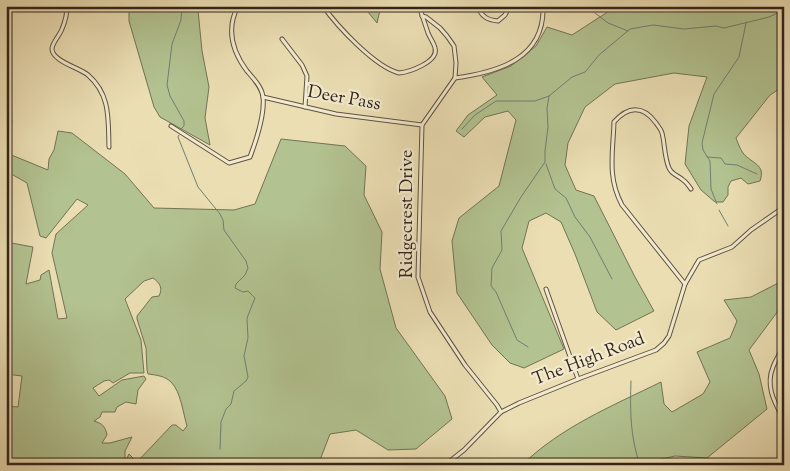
<svg xmlns="http://www.w3.org/2000/svg" width="790" height="471" font-family="'Sorts Mill Goudy',serif">
<style>
.green{fill:#b2c290;stroke:#727356}
.lines{fill:none;stroke-linecap:round;stroke-linejoin:round}
.stream{stroke:#6f7f72;stroke-width:1}
.street-casing{stroke:#605242;stroke-width:5}
.street{stroke:#f2eace;stroke-width:3}
.labels{text-anchor:middle;dominant-baseline:central;stroke-width:4.5;stroke-linejoin:round;paint-order:stroke}
.street-label{font-size:18px;fill:#32241c;stroke:#f2eace}
</style>
<rect width="100%" height="100%" fill="#ebdeb3"/>
<filter id="stains"><feTurbulence type="fractalNoise" baseFrequency=".004" numOctaves="4"/><feColorMatrix values="0 0 0 0 .2 0 0 0 0 .09 0 0 0 0 .02 0 0 0 .5 -.17"/></filter>
<radialGradient id="worn" r=".72"><stop offset=".6" stop-color="#630" stop-opacity="0"/><stop offset="1" stop-color="#630" stop-opacity=".3"/></radialGradient>
<g class="green">
<path d="M129 6H200L198 10 202 51 209 87 205 118 210 145 160 117 154 107 129 21Z"/>
<path d="M363 6H381L377 23Z"/>
<path d="M617 6H784V86L770 95 736 138C738 143 740 149 743 153 752 164 766 164 760 181L748 184 741 178 731 181 728 187V195L723 202H715L701 190 685 164 689 126 707 77 674 73 615 84 585 107 568 143 565 165 576 190 594 196 635 277 654 311 616 330 597 312 575 254 561 222 546 213 529 221 522 248 564 349 524 368 510 363 492 345 457 293 452 241 459 218 499 186 516 120 508 111 485 117 464 137 456 131 468 115 497 95 482 77 511 66 536 46 547 27 572 35Z"/>
<path d="M58 131 72 133 125 174 154 208 234 210 255 204 281 139 345 146 366 166 364 195 382 232 380 269 396 328 445 396 452 419 416 449 388 450 356 430 330 434 320 460 315 465H129L127 458 129 454 137 462 172 425H176L183 431 187 426C183 413 181 392 171 382 165 376 156 375 148 374L147 370 146 348 137 319V316L152 297 159 296C163 288 160 283 153 278L144 281 125 299 141 340 144 373H130L113 383 109 380 104 381 93 388 99 396 122 380 144 376 146 379 138 390 136 404 126 402 117 407 115 412H102L100 417 94 421C103 424 105 426 107 435L102 443H110L132 437 125 451V465H6V406L18 407 22 376 6 374V242L33 247 26 284 40 280 41 275 49 270 58 319 67 318 52 253 56 234 88 205 77 199 46 238 40 236 27 183 6 171 9 154 48 170 49 159 54 150Z"/>
<path d="M784 280V303L749 350 759 374 767 409 707 458 675 456 636 465H522C561 427 612 406 661 382L664 404 672 412 703 394 710 382 697 352 730 338 737 321 724 300 751 297Z"/>
<path d="M784 364V398L778 383Z"/>
</g>
<g class="lines">
<g class="stream">
<path d="M584 6 590 9 608 23 628 31"/>
<path d="M181 129 184 126V121L170 96 167 85 172 44 181 20 182 6"/>
<path d="M462 129 475 115 496 101H535L549 96 572 77 585 72 599 55 630 29 653 25 684 29 716 26 724 28 769 17 784 10"/>
<path d="M179 135 178 137 198 187 220 214 223 220 224 230 246 261 248 268 245 275 236 284 235 288 243 292 248 291 255 298 247 318 248 338 244 356 248 377 246 381 234 391 231 404 226 409 221 422 220 449"/>
<path d="M707 157 721 158 725 164 737 165 757 174"/>
<path d="M546 164 555 189 566 198 575 217 590 237 612 279"/>
<path d="M717 204 711 189 710 161 703 150 702 143 714 94 739 57 746 23"/>
<path d="M719 210 728 226"/>
<path d="M528 347 517 340 496 292 491 286 492 268 502 250 501 231 521 197 545 162V151L548 127 547 108 549 96"/>
<path d="M631 381C630 410 630 437 640 465"/>
</g>
<defs>
<g id="street">
<path d="M67 6C67 14 65 22 62 29 60 35 52 43 52 49 52 61 80 68 88 75 111 95 108 120 109 147"/>
<path d="M323 6C337 26 375 67 399 73 409 72 439 62 435 48 434 43 430 38 428 33 425 24 422 15 419 6"/>
<path d="M478 6C481 17 488 20 498 21L505 15 510 6"/>
<path d="M422 16 426 17 440 28 447 36 454 46 456 63 455 78 422 125 418 277 430 312 465 365 497 405 501 412"/>
<path d="M6 20 7 6"/>
<path d="M282 39 302 65 307 76 305 107"/>
<path d="M455 78C498 72 545 59 543 6"/>
<path d="M263 97 336 114 422 125"/>
<path d="M6 108 10 121 6 143"/>
<path d="M171 126 229 163 250 157C256 141 265 114 263 97 262 87 253 78 247 71 232 51 226 29 238 6"/>
<path d="M685 284 622 205C607 177 613 153 614 122 628 106 643 105 656 123 658 126 661 129 662 133 665 144 664 156 669 168 672 175 678 175 683 180 686 182 689 186 691 189"/>
<path d="M546 289 578 379"/>
<path d="M784 345C781 352 776 359 773 367 765 387 775 403 784 420"/>
<path d="M445 465 464 450 501 412 519 403 578 379 656 350 664 343 669 336 685 284 699 260 732 247 751 230 784 207"/>
<path d="M775 465 784 453"/>
</g>
</defs>
<use href="#street" class="street-casing"/>
<use href="#street" class="street"/>
</g>
<g class="labels">
<g class="street-label">
<text transform="translate(344 99) rotate(10)">Deer Pass</text>
<text transform="translate(408 214) rotate(-90)">Ridgecrest Drive</text>
<text transform="translate(589 360) rotate(-21)">The High Road</text>
</g>
</g>
<rect width="790" height="471" fill="none" stroke="#ebdeb3" stroke-width="25"/>
<rect x="8" y="8" width="775" height="456" fill="none" stroke="#32241c" stroke-width="2.5"/>
<rect x="12" y="12" width="765" height="446" fill="none" stroke="#32241c"/>
<rect width="100%" height="100%" filter="url(#stains)"/>
<rect width="100%" height="100%" fill="url(#worn)"/>
</svg>
